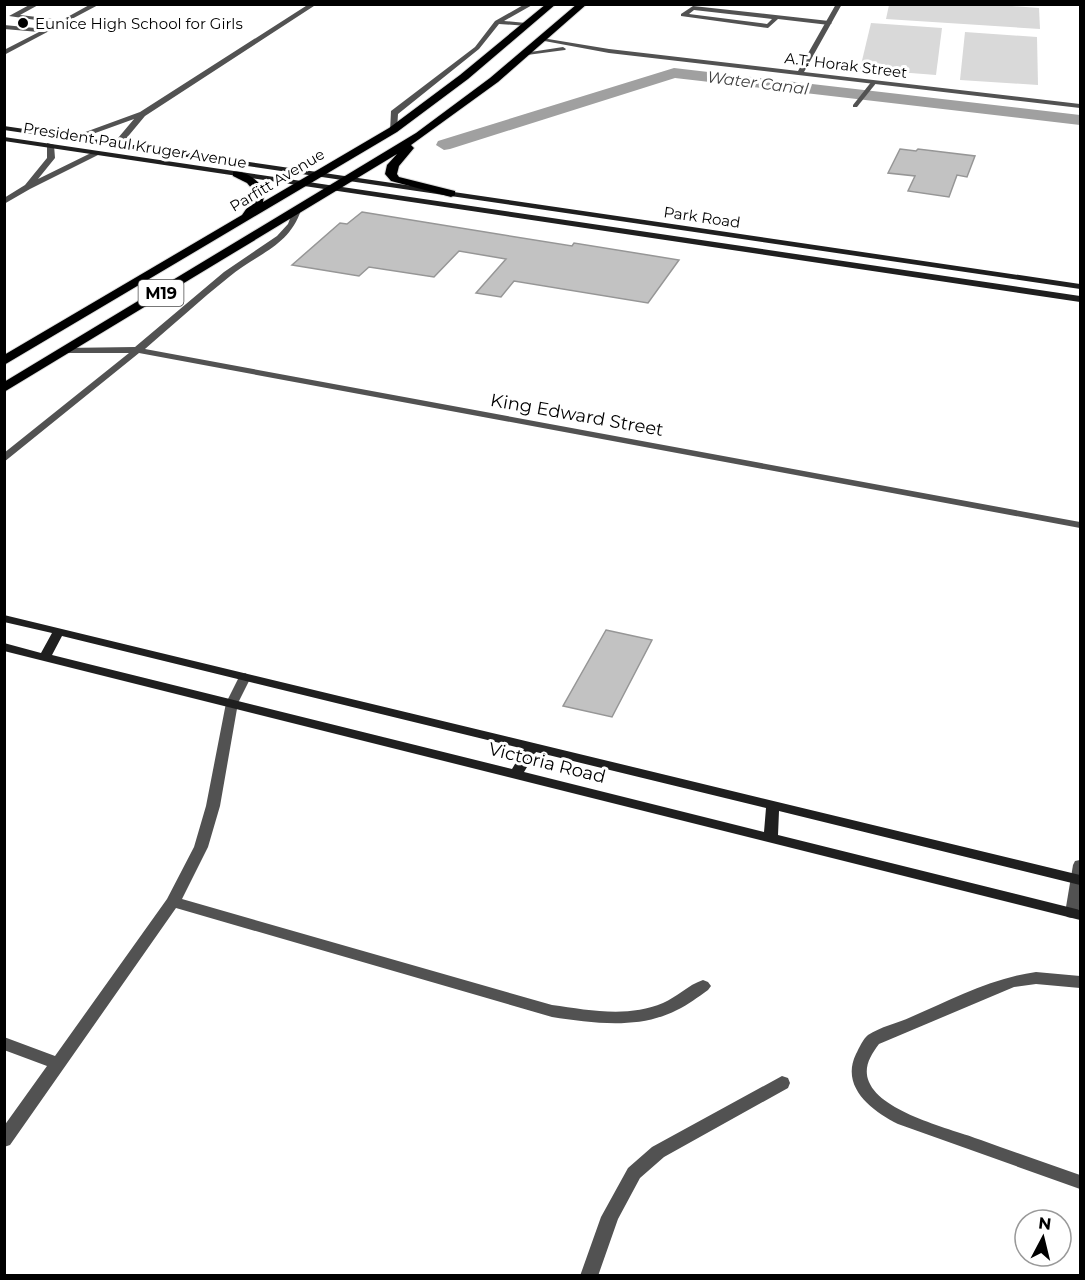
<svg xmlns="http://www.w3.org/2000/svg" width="1085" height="1280" font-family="Montserrat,sans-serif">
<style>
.green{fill:#d9d9d9}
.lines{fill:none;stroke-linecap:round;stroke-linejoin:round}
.canal{fill:#a0a0a0;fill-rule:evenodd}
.building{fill:#c2c2c2;stroke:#969696;stroke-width:1.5}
.highway-casing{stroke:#dbdbdb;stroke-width:2}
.lane{fill:#525252;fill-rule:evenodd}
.street{fill:#525252;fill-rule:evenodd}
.secondary{fill:#1f1f1f;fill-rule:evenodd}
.highway{fill:#000;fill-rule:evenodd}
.poi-dot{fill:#000;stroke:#fff;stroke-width:2}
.labels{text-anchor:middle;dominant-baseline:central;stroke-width:6;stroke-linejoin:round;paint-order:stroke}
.far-poi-label{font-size:15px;fill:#000;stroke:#fff;text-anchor:start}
.far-street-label{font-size:15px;fill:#000;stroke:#fff}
.far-water-label{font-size:16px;font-style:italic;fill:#414141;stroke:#fff}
.shield{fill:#fff;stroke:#4c4c4c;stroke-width:1.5}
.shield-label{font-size:16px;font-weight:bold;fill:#000}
.street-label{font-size:18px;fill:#000;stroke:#fff}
</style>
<rect width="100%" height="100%" fill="#fff"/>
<g class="green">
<path d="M987 4 1039 8 1040 29 886 19 889 5Z"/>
<path d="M871 23 942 28 936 75 860 69Z"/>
<path d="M965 32 1037 37 1038 85 960 80Z"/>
</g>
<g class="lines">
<path class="canal" d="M674 68 1080 115V125L675 78 450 149 444 150 436 145 438 141Z"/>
</g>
<g class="building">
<path d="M900 149 916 151 918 149 975 156 967 177 957 175 949 197 908 191 915 176 888 173Z"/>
<path d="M362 212 572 246 574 243 679 260 648 303 514 281 501 297 476 293 506 259 459 251 434 277 369 267 359 276 292 265 340 223 347 224Z"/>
<path d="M606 630 652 640 612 717 563 706Z"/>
</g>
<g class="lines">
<defs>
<g id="highway">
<path d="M546 4H556L468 79 397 132 4 365V355L242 215 251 202 253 190 247 183 233 176V172C246 170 257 180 265 190L263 202 389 128 460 75Z"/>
<path d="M577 4H587L498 82 411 145 414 148 399 166 397 174 399 177 455 191V195L451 197 391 181 385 174 387 165 397 154 4 392V382L416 133 490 78Z"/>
</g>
</defs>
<use href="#highway" class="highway-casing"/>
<g class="lane">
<path d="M525 4H534L504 21 526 23 528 24V26L499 24 479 49 398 114 397 130 390 132 391 111 475 47 495 21Z"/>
<path d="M693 6 829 21 832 23 829 25 778 19 768 28 681 16V14ZM694 10 772 19 767 24 689 14Z"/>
<path d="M872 81 877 82 857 107H853V105Z"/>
<path d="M245 673 251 677 238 703 220 806 208 847 182 899 552 1005C588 1010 628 1018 663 1003 677 997 688 985 703 980L708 982 711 986 708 990C698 997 688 1005 677 1010 638 1030 593 1023 552 1017L176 908 10 1145 4 1147V1126L47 1066 4 1050V1037L55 1056 167 899 194 847 206 806 226 703 239 677Z"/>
<path d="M1036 972 1080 976V988L1036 984 1014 987 879 1044C870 1056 863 1068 869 1082 882 1113 952 1129 981 1140 1014 1152 1047 1163 1080 1175V1189L898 1124C872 1111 840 1087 856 1054 859 1048 863 1039 868 1035 880 1027 898 1023 911 1017 951 1000 992 978 1036 972Z"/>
<path d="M782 1076 788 1078 790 1083 788 1088 664 1157 640 1178 618 1219 598 1276H580L601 1217 628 1168 652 1147Z"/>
</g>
<g class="street">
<path d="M31 4H40L20 15 62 20 91 4H100L4 55V50L39 32 4 29V25L45 29 56 23 9 16Z"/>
<path d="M309 4H317L145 116 120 146 113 144 134 119 76 140 69 138 140 112Z"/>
<path d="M836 4H842L804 72 1080 104V108L609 53 539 40 542 38 609 49 798 71Z"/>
<path d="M563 47 566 49 565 50 527 55 524 53Z"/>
<path d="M47 143 54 145 55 158 38 179 93 152 100 154 30 189 4 204V198L25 185 47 158Z"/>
<path d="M294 208 301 210C289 247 256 254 229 277 200 300 173 325 145 349L1080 522V528L139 353 4 462V453L129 353H66L63 352V348L135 347 224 272 277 236 288 224Z"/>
<path d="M1080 860V905L1077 917 1072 918 1067 917 1065 913 1073 865 1075 861Z"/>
</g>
<g class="secondary">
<path d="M4 126 1080 284V289L4 130Z"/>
<path d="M4 137 1080 296V302L4 141Z"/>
<path d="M4 615 1080 875V885L779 811 778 835 1080 910V920L4 651V643L41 653 52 633 4 622ZM62 636 524 749 512 769 52 655ZM536 752 766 808 764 832 524 772Z"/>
</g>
<use href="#highway" class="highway"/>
</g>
<circle class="poi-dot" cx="23" cy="23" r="6"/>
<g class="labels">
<g class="far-poi-label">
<text x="35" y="23">Eunice High School for Girls</text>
</g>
<g class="far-street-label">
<text transform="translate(846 65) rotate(7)">A.T. Horak Street</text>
<text transform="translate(135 145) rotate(9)">President Paul Kruger Avenue</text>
<text transform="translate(277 180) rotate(-31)">Parfitt Avenue</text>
<text transform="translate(702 217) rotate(8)">Park Road</text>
</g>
<g class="far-water-label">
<text transform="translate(758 83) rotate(7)">Water Canal</text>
</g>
<rect class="shield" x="138.5" y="280" width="45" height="26" rx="4.5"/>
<g class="shield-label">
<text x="161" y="293">M19</text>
</g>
<g class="street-label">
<text transform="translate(577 415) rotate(10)">King Edward Street</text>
<text transform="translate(547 763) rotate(14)">Victoria Road</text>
</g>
</g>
<rect width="1085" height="1280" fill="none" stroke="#000000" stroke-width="12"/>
<g transform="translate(1043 1238) rotate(7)"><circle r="28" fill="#ffffff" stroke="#999999" stroke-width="1.5"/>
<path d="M0-4.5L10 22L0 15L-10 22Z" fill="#000000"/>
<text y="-9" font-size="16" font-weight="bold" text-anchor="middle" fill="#000000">N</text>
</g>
</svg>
